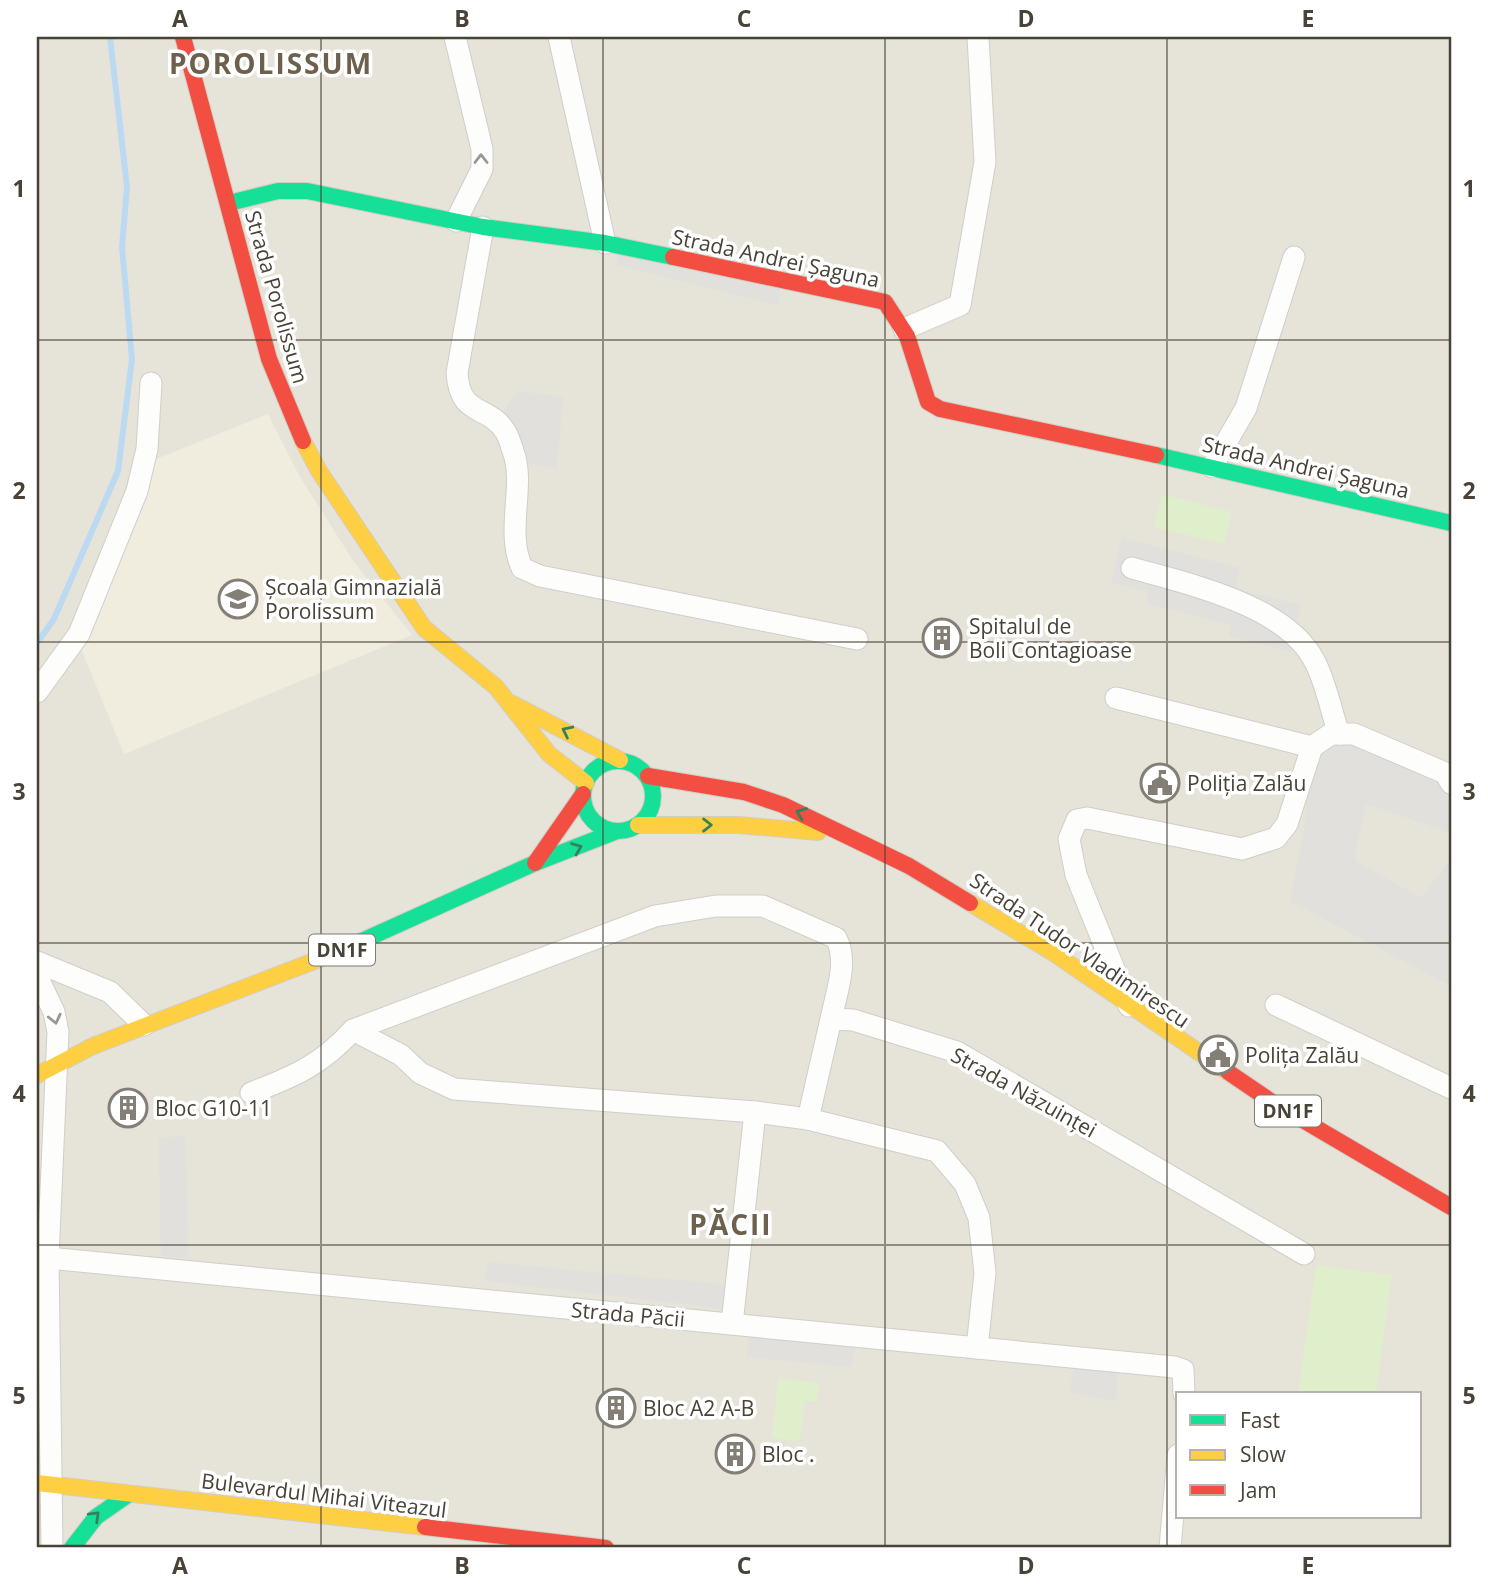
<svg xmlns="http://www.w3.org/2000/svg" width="1488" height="1585" font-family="'Open Sans',sans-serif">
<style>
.residential{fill:#e6e3d9;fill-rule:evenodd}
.education{fill:#f0ecde}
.green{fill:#dfeecb}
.parking{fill:#e1e0dc}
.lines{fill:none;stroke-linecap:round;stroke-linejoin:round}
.stream{stroke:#bbdaf2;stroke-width:6}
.street-casing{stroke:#d0cec9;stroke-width:23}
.fast-casing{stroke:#d2cec3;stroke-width:18}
.slow-casing{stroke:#d2cec3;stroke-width:18}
.jam-casing{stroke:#d2cec3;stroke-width:18}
.street{stroke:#fdfdfc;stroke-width:21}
.fast{stroke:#16e098;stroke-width:16}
.slow{stroke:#ffcf43;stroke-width:16}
.jam{stroke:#f24e42;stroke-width:16}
.oneway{stroke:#9a9690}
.oneway2{stroke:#35815e}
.grid{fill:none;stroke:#494237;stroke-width:2;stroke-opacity:0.55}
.labels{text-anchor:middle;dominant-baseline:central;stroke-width:7;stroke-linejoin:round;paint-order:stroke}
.shield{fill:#fff;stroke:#807b73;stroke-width:2}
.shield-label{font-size:19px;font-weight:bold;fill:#494237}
.street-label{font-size:21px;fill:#494237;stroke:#fff}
.poi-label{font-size:21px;fill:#494237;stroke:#fff;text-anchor:start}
.district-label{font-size:28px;font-weight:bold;letter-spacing:2px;fill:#6d614d;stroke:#fff}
.neatline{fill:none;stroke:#494237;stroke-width:2.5}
.grid-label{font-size:23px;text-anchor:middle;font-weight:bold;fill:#494237}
</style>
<rect width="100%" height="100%" fill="#f2f1ec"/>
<path class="residential" d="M37 37H1451V1548H37ZM1178 1394H1420V1517H1178Z"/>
<path class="education" d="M268 414 300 477 354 562 412 635 124 754 78 641 139 466Z"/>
<g class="green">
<path d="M1162 494 1232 512 1224 544 1153 527Z"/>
<path d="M1316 1265 1392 1275 1376 1394H1298Z"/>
<path d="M778 1378 820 1383 816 1401H805L800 1441 772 1438Z"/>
</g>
<g class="parking">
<path d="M619 246 781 286 778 305 616 265Z"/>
<path d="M518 391 563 397 557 469 515 462 495 423Z"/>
<path d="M1122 538 1240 568 1236 589 1301 605 1290 652 1229 636 1231 625 1146 603 1148 592 1111 582Z"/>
<path d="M1331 734 1451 783V833L1366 804 1354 860 1421 898 1451 859V986L1290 901 1304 830 1312 747Z"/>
<path d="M185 1135 188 1258 161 1256 159 1139Z"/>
<path d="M37 1169 51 1170 50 1412 37 1409Z"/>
<path d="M488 1262 731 1285 726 1309 485 1281Z"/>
<path d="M749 1335 854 1344 852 1367 747 1357Z"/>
<path d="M1073 1368 1118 1373 1116 1401 1070 1393Z"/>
</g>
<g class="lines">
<path class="stream" d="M37 643 54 619 118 471 132 359 122 247 127 187 110 37"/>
<defs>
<g id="street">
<path d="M455 37 482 149V169L456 221"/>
<path d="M559 37 605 243"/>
<path d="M483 227 457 373C460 418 488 404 505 431 509 437 511 445 513 451 526 485 505 531 522 568L540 576 857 639"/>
<path d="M904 329 960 305 985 162 978 37"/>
<path d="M1212 467 1246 408 1294 257"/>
<path d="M1132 568C1188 584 1287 605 1315 662 1326 683 1331 711 1339 734"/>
<path d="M37 692 79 634 137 491 147 449 151 383"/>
<path d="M1116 698 1312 747"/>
<path d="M37 962 110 992 144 1025"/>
<path d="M37 976 54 1012 58 1032 48 1258 52 1548"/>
<path d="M1276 1005 1451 1088"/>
<path d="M1129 1006 1076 875 1069 839 1077 820 1087 818 1242 849 1276 838 1287 824 1312 747 1331 734H1354L1445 773 1451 783"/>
<path d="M353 1030 401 1055 420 1073 454 1089 755 1112 808 1119 831 1019 853 1020 957 1052 1304 1254"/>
<path d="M251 1093C295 1076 321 1065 353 1030L655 916 716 906H763L836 938C849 962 836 993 831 1019"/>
<path d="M808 1119 937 1151 965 1184 979 1218 985 1273 977 1348"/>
<path d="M48 1258 1174 1367 1183 1370 1184 1394"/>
<path d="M732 1324 755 1112"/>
<path d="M1170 1548 1178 1455"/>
</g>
<g id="fast">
<path d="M229 203 278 191H307L483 227 605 243 673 257"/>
<path d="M1156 455 1451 523"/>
<circle cx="618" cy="796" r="35"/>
<path d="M335 953 535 863 617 831"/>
<path d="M72 1548 96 1517 129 1494"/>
</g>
<g id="slow">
<path d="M303 441 319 471 424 628 496 687 549 754 586 783"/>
<path d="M513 704 620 760"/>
<path d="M638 825H739L818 832"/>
<path d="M970 903 1052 952 1228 1072"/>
<path d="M37 1075 93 1046 335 953"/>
<path d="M37 1483 425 1527"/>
</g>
<g id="jam">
<path d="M183 37 269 359 303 441"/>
<path d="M673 257 885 302 907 336 928 402 940 409 1156 455"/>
<path d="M648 776 744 792 783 805 909 866 970 903"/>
<path d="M535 863 583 794"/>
<path d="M1228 1072 1272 1102 1451 1207"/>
<path d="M425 1527 606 1548"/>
</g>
</defs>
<use href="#street" class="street-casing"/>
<use href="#fast" class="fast-casing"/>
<use href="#slow" class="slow-casing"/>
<use href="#jam" class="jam-casing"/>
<use href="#street" class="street"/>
<use href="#fast" class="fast"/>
<use href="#slow" class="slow"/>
<use href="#jam" class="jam"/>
</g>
<defs><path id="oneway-chevron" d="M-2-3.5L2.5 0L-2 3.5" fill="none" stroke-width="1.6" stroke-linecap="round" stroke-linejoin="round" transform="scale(1.75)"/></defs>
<g class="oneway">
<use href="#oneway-chevron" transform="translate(481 159) rotate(-90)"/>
<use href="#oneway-chevron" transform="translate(55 1019) rotate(77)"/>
</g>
<g class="oneway2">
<use href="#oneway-chevron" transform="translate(567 731) rotate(-154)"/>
<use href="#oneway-chevron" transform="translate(801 813) rotate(-158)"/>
<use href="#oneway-chevron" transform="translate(707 825)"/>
<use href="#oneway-chevron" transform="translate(577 848) rotate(-22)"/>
<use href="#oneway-chevron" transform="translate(95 1516) rotate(-44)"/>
</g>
<path class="grid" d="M321 37V1548M603 37V1548M885 37V1548M1167 37V1548M37 340H1451M37 642H1451M37 943H1451M37 1245H1451"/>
<defs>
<symbol id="school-ring" viewBox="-11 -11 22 22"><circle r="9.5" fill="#fff" stroke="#847f76" stroke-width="1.5"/><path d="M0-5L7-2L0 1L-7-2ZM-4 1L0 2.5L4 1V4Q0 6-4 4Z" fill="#847f76"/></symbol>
<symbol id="building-ring" viewBox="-11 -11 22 22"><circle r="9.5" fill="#fff" stroke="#847f76" stroke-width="1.5"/><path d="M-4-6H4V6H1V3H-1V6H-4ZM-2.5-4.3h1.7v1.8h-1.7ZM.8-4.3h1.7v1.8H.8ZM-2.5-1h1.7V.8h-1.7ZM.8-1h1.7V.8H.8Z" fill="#847f76"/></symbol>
<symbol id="civic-ring" viewBox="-11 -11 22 22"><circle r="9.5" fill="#fff" stroke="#847f76" stroke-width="1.5"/><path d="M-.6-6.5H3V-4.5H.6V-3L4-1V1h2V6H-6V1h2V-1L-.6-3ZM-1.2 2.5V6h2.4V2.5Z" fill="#847f76"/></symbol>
</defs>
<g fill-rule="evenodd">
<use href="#school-ring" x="216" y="577" width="44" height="44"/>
<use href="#building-ring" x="920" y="616" width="44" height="44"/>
<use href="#civic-ring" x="1138" y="761" width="44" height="44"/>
<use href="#civic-ring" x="1196" y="1033" width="44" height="44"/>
<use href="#building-ring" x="106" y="1086" width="44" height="44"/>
<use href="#building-ring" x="594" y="1386" width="44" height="44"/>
<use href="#building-ring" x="713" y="1432" width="44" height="44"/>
</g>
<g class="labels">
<g class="shield">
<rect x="309" y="934.5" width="66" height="31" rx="5"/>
<rect x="1255" y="1095.5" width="66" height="31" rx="5"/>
</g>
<g class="shield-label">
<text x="342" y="950">DN1F</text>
<text x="1288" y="1111">DN1F</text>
</g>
<g class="street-label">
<text transform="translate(776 258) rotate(12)">Strada Andrei Șaguna</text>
<text transform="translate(277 297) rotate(74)">Strada Porolissum</text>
<text transform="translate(1306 467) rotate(13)">Strada Andrei Șaguna</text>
<text transform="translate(1080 950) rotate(34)">Strada Tudor Vladimirescu</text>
<text transform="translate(1024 1092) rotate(29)">Strada Năzuinței</text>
<text transform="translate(628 1314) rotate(5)">Strada Păcii</text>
<text transform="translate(324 1495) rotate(7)">Bulevardul Mihai Viteazul</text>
</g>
<g class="poi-label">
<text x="265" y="587">Școala Gimnazială<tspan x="265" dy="24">Porolissum</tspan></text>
<text x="969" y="626">Spitalul de<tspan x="969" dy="24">Boli Contagioase</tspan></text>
<text x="1187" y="783">Poliția Zalău</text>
<text x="1245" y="1055">Polița Zalău</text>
<text x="155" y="1108">Bloc G10-11</text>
<text x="643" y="1408">Bloc A2 A-B</text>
<text x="762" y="1454">Bloc .</text>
</g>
<g class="district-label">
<text x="271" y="63">POROLISSUM</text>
<text x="731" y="1224">PĂCII</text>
</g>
</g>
<rect width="1488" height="1585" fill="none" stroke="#ffffff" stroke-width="77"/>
<rect x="1176" y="1392" width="245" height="126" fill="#ffffff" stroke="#b6b3af" stroke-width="2"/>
<rect x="1190" y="1415" width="35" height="10" fill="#16e098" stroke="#b6b3af" stroke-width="2"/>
<text x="1240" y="1428" font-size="21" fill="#494237">Fast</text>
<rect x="1190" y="1450" width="35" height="10" fill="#ffcf43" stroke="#b6b3af" stroke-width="2"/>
<text x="1240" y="1462" font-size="21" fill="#494237">Slow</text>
<rect x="1190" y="1485" width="35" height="10" fill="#f24e42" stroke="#b6b3af" stroke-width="2"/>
<text x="1240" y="1498" font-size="21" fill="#494237">Jam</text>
<rect x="38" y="38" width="1412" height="1508" class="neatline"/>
<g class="grid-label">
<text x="180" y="27">A</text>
<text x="462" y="27">B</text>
<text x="744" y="27">C</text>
<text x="1026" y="27">D</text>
<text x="1308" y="27">E</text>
<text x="19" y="197">1</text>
<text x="1469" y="197">1</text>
<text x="19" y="499">2</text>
<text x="1469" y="499">2</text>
<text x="19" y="800">3</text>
<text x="1469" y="800">3</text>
<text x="19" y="1102">4</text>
<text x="1469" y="1102">4</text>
<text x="19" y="1404">5</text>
<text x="1469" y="1404">5</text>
<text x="180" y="1574">A</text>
<text x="462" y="1574">B</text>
<text x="744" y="1574">C</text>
<text x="1026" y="1574">D</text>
<text x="1308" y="1574">E</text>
</g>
</svg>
